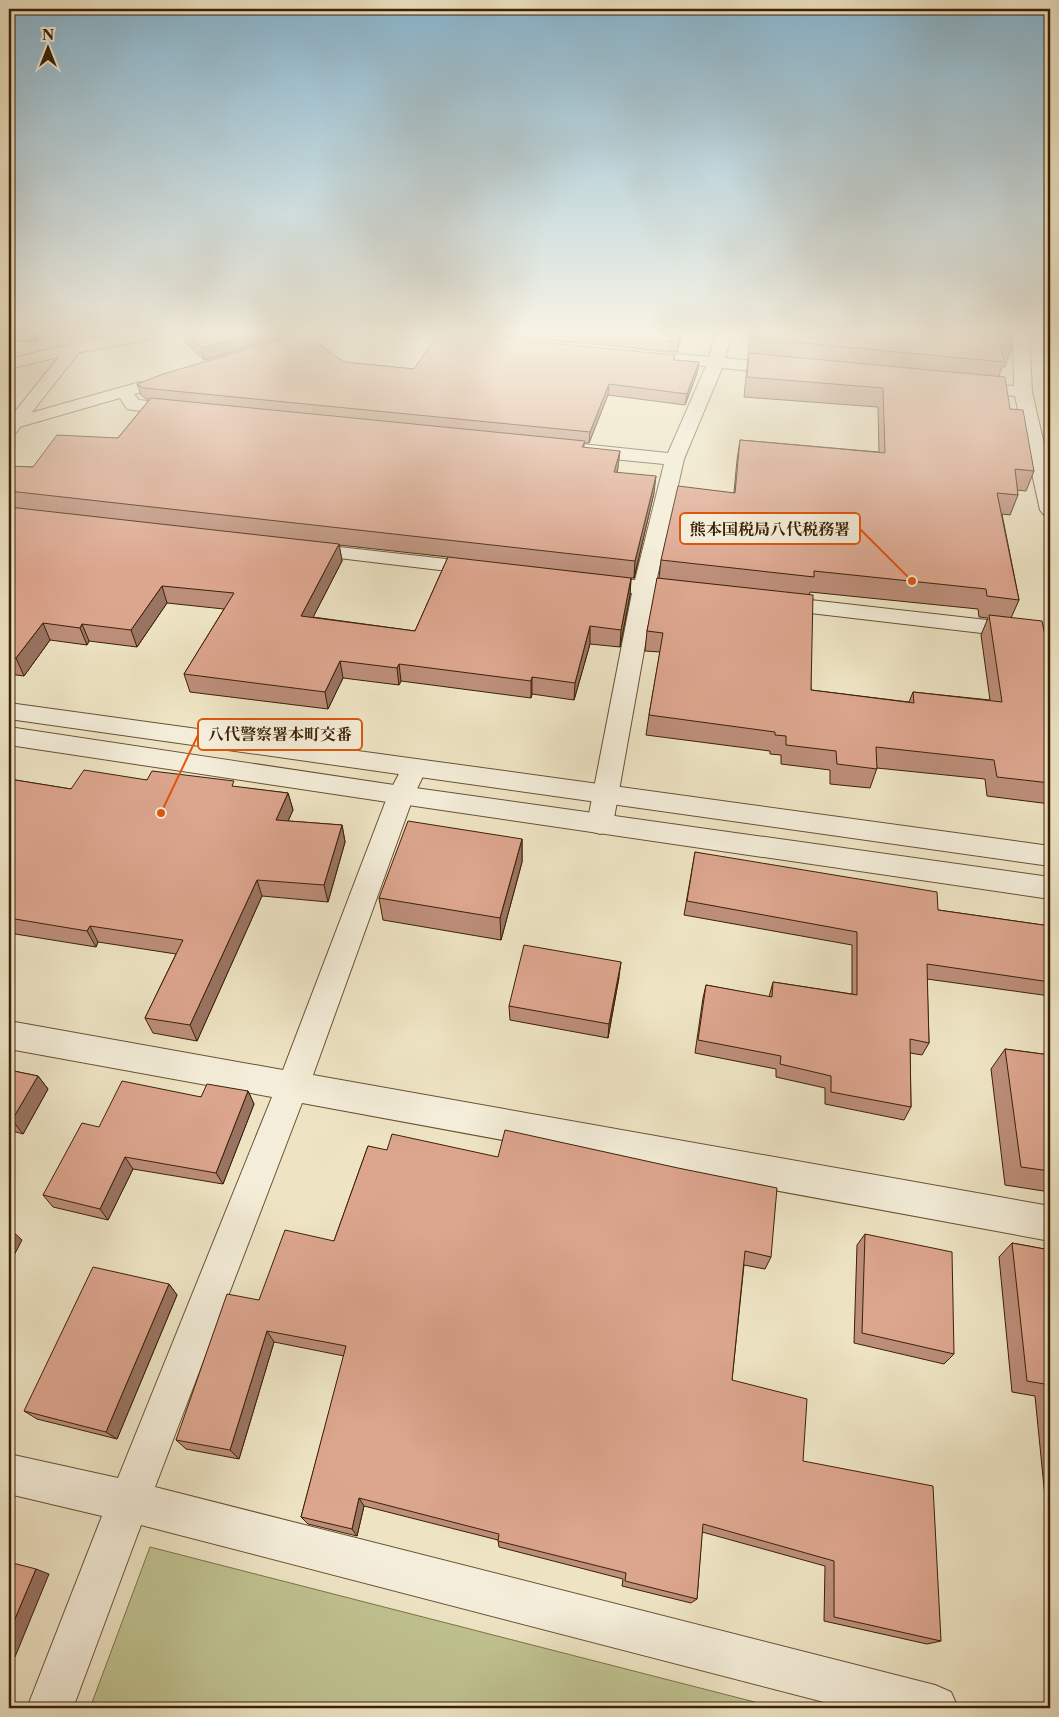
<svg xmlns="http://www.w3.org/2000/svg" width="1059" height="1717" font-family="'Libre Caslon Text','Noto Serif JP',serif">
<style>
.green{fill:#bfc290;stroke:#7e724a}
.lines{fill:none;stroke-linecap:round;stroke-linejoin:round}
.minor-casing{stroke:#685235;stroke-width:2}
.tertiary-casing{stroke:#685235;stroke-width:2}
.minor{fill:#f4edd9;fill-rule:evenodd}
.tertiary{fill:#f4edd9;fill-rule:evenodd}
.wall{fill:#bd8e7a;stroke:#3c2105;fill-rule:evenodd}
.shaded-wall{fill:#9a7463;stroke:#3c2105}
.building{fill:#dca58e;stroke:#3c2105}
.leader{fill:none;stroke:#df560c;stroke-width:2}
.callout-dot{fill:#df560c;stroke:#f4edd9;stroke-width:2}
.callout{fill:#f4edd9;stroke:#df560c;stroke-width:2}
.callout-label{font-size:16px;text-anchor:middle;font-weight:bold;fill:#3c2105}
</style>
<rect width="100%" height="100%" fill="#eee4c4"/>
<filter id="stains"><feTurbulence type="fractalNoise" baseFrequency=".004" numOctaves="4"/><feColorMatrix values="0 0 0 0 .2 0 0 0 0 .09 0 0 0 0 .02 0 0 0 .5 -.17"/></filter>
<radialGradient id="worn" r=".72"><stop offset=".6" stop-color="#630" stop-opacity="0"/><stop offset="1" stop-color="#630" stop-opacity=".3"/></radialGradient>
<path class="green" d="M150 1547 778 1708H90Z"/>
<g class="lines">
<defs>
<g id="minor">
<path d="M131 333H167L165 336 159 338 75 353 9 369V359L75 343Z"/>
<path d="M302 333H327L325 336 272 352 266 350 264 347 266 344Z"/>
<path d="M399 333H461L479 336 481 339 479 342 473 344 407 338 401 336Z"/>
<path d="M716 333H732L725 358 784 364 790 365 792 369 790 373 784 374 722 368 684 459 656 582 701 588 704 593 701 598 693 600 654 595 613 824 609 831 600 834 591 831 587 824 632 593 586 587 583 582 586 577 594 576 635 580 664 464 582 456 575 454 573 450 575 446 582 444 668 453 706 366 638 360 632 358 630 355 632 352 638 350 709 357Z"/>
<path d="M1013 333H1029L1032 392 1050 470V516L1043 514 1040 510 1015 396 969 392 963 391 960 387 963 383 969 382 1014 386Z"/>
<path d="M140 382 146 383 149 387 146 391 134 394 139 400 181 405 187 406 190 410 187 414 181 415 133 410 127 409 120 398 9 430V419Z"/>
<path d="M303 543 482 563 489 565 493 569 489 573 482 575 296 553 293 549 296 545Z"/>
<path d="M775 596 1050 627V641L767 608 764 603 767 598Z"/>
<path d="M414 759 423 762 427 768 414 795 313 1075 1050 1206V1241L302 1103 155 1487 935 1685 951 1692 958 1708H847L141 1525 73 1708H27L102 1516 9 1494V1454L118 1478 272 1097 9 1049V1021L283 1070 388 795 405 762Z"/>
</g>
<g id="tertiary">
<path d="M78 333H94L15 434 9 435V419Z"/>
<path d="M9 703 1050 846V866L9 719Z"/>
<path d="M9 727 401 786 1050 877V899L401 804 9 745Z"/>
</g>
</defs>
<use href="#minor" class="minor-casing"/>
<use href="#tertiary" class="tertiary-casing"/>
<use href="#minor" class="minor"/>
<use href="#tertiary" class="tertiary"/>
</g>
<g class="wall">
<path d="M9 333H44L36 342 9 341Z"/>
<path d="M182 333H292V334L204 360 184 341Z"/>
<path d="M470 333H682L677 352Z"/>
<path d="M750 333H1009L1012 346 1005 367 1002 366 999 376 1010 409 1034 471 1026 491 1017 490 1018 495 1010 515 1002 514 1019 600 1011 618 1050 661V804L987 796 985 779 877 768 870 788 830 784V770L781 764V755L770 754V751L646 735 649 715 660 652 645 651 647 631 659 578 661 560 734 492 737 460 740 440 879 452 878 407 744 397 748 358ZM810 592 978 609 979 617 988 618 981 635 990 700 913 692 909 702 811 690 809 595Z"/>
<path d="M675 355 674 360 699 362 697 373 685 405 608 395 589 443H584V447L618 468 617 472 654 493 634 578H631L630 595 620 647 590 644 574 700 532 694 531 698 401 681 399 685 343 678 328 709 190 692 184 674 224 609 167 603 137 647 89 641 87 645 50 640 24 676 9 674V467H33L118 438 150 399H146L141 395 137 384 344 362 414 369ZM339 545 448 557 415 631 313 617 342 561Z"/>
<path d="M9 779 71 789 147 780 236 787 288 793 293 810 288 821 342 825 345 842 328 902 262 896 197 1041 153 1033 145 1018 176 954 98 942 96 947 9 933Z"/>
<path d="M522 839V862L501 940 383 920 379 898Z"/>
<path d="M695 852 938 910 1050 926V996L927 979 929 1043 922 1055 910 1053 911 1107 904 1120 825 1104V1088L776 1077V1069L695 1053 703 998 706 985 769 997 773 982 852 994V945L684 915Z"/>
<path d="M619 977 608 1038 510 1020 509 1006Z"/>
<path d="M1005 1049 1050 1055V1192L1005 1185 991 1069Z"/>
<path d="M9 1070 38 1076 48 1089 23 1134 9 1130Z"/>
<path d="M248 1091 254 1104 223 1184 133 1169 108 1220 53 1207 43 1195 99 1127 201 1097Z"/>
<path d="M368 1146 771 1257 765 1269 744 1265 732 1380 803 1461 941 1641 927 1644 824 1621 825 1566 702 1532 697 1599 691 1603 622 1586 623 1579 499 1547 498 1540 364 1506 357 1536 308 1524 301 1517 344 1356 274 1342 239 1459 186 1449 176 1440 259 1300 334 1241Z"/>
<path d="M865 1234 954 1354 944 1364 854 1343 857 1245Z"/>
<path d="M1012 1243 1050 1250V1548L1035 1396 1012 1392 999 1257Z"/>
<path d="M169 1284 177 1295 117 1439 37 1419 24 1411Z"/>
</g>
<g class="shaded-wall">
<path d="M33 333H44L36 342Z"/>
<path d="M253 333H292V334L204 360 202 348Z"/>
<path d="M681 333H682L677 352 678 342Z"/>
<path d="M699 362 697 373 685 405 687 394Z"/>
<path d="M609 384 608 395 589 443 590 432Z"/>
<path d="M620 451 618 468 612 489 614 472Z"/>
<path d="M656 476 654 493 634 578 635 561Z"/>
<path d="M339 544 342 561 305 633 301 616Z"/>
<path d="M631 578 630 595 620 647 621 630Z"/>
<path d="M162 586 167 603 137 647 131 630Z"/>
<path d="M43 623 50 640 24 676 16 658Z"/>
<path d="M82 624 89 641 87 645 80 628Z"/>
<path d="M590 626V644L574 700 575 683Z"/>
<path d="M340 661 343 678 328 709 325 692Z"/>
<path d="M399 664 401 681 399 685 397 668Z"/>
<path d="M532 677V694L531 698V681Z"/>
<path d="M288 793 293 810 281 837 276 820Z"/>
<path d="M342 825 345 842 328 902 324 885Z"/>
<path d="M522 839V862L501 940 500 918Z"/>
<path d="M257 880 262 896 197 1041 190 1025Z"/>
<path d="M90 926 98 942 96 947 87 931Z"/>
<path d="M621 962 619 977 608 1038 609 1024Z"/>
<path d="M38 1076 48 1089 23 1134 12 1120Z"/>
<path d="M248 1091 254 1104 223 1184 216 1173Z"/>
<path d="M125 1157 133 1169 108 1220 100 1209Z"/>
<path d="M10 1229 22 1240 9 1265V1231Z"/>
<path d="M169 1284 177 1295 117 1439 106 1432Z"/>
<path d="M267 1331 274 1342 239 1459 230 1450Z"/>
<path d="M359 1498 364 1506 357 1536 352 1529Z"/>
<path d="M36 1569 49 1574 15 1657 9 1656V1633Z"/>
</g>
<g class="building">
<path d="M185 333H253L202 348Z"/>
<path d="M303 333 344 362 414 369 439 333H448L675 355 673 360 699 362 687 394 609 384 590 432 143 388 137 384 163 374Z"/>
<path d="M584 333H681L678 342Z"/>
<path d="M751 333H1009L1012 346 1001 345 1004 362 751 338Z"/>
<path d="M749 353 1005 377 1010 409 1023 410 1034 471 1015 469 1018 495 997 493 1019 600 987 596 986 589 814 571V577L661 560 678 486 735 493 740 440 885 453 883 388 747 377Z"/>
<path d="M151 398 585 441 582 447 620 451 614 472 656 476 635 561 9 491V467L10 466 33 467 57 435 118 438Z"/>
<path d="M9 507 339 544 301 616 415 631 448 557 631 578 621 630 590 626 575 683 532 677 531 681 399 664 397 668 340 661 325 692 184 674 234 593 162 586 131 630 82 624 80 628 43 623 16 658 9 657Z"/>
<path d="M657 578 813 595 811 690 914 703 913 692 1002 702 989 615 1042 621 1050 661V783L997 777 994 760 876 747 877 769 837 764 836 751 786 745V736L775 735V732L649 715 663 633 647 631Z"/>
<path d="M84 770 147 780 152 771 234 781 232 786 288 793 276 820 342 825 324 885 257 880 190 1025 145 1018 183 940 90 926 87 931 9 918V779L71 789Z"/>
<path d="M408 821 522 839 500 918 379 898Z"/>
<path d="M695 852 937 892 938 910 1050 926V982L927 964 929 1043 910 1039 911 1107 831 1092V1076L780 1064 781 1056 698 1040 706 985 772 997 773 982 857 995V932L687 901Z"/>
<path d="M524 945 621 962 609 1024 509 1006Z"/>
<path d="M1005 1049 1050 1055V1171L1021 1167Z"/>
<path d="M9 1070 38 1076 12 1120H9Z"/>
<path d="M122 1081 201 1097 207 1084 248 1091 216 1173 125 1157 100 1209 43 1195 82 1123 99 1127Z"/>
<path d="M505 1130 678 1168 777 1188 771 1257 745 1251 732 1380 807 1399 803 1461 933 1486 941 1641 834 1617V1561L703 1524 697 1599 625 1581 626 1573 498 1541 499 1534 359 1498 352 1529 301 1517 346 1346 267 1331 230 1450 176 1440 227 1294 259 1300 285 1230 334 1241 368 1146 387 1150 392 1134 498 1157Z"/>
<path d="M865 1234 952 1252 954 1354 862 1333Z"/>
<path d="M1012 1243 1050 1250V1385L1027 1381Z"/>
<path d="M93 1267 169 1284 106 1432 24 1411Z"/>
<path d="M9 1562 36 1569 9 1633Z"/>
</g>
<linearGradient id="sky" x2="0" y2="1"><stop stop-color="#88b8d3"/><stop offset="0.58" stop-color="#f7f3e4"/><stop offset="1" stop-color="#f7f3e4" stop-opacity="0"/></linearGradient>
<rect width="1059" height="573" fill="url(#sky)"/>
<path class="leader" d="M912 581L860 529M161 813L198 735"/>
<g class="callout-dot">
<circle cx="912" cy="581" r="5"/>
<circle cx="161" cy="813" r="5"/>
</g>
<g class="callout">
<rect x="680" y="513" width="180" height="31" rx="5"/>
<rect x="198" y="719" width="164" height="31" rx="5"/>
</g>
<g class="callout-label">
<text x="770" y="535">熊本国税局八代税務署</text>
<text x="280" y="740">八代警察署本町交番</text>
</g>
<rect width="1059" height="1717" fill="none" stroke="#eee4c4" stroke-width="30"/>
<rect x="10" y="10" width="1039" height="1697" fill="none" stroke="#3c2105" stroke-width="2.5"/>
<rect x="15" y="15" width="1029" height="1687" fill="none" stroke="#3c2105"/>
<g transform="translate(48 48)" stroke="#f4edd9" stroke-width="4" paint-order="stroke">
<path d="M0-4L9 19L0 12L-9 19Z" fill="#3c2105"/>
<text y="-8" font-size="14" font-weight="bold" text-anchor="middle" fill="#3c2105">N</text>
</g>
<rect width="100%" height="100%" filter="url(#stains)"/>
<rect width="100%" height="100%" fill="url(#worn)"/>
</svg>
